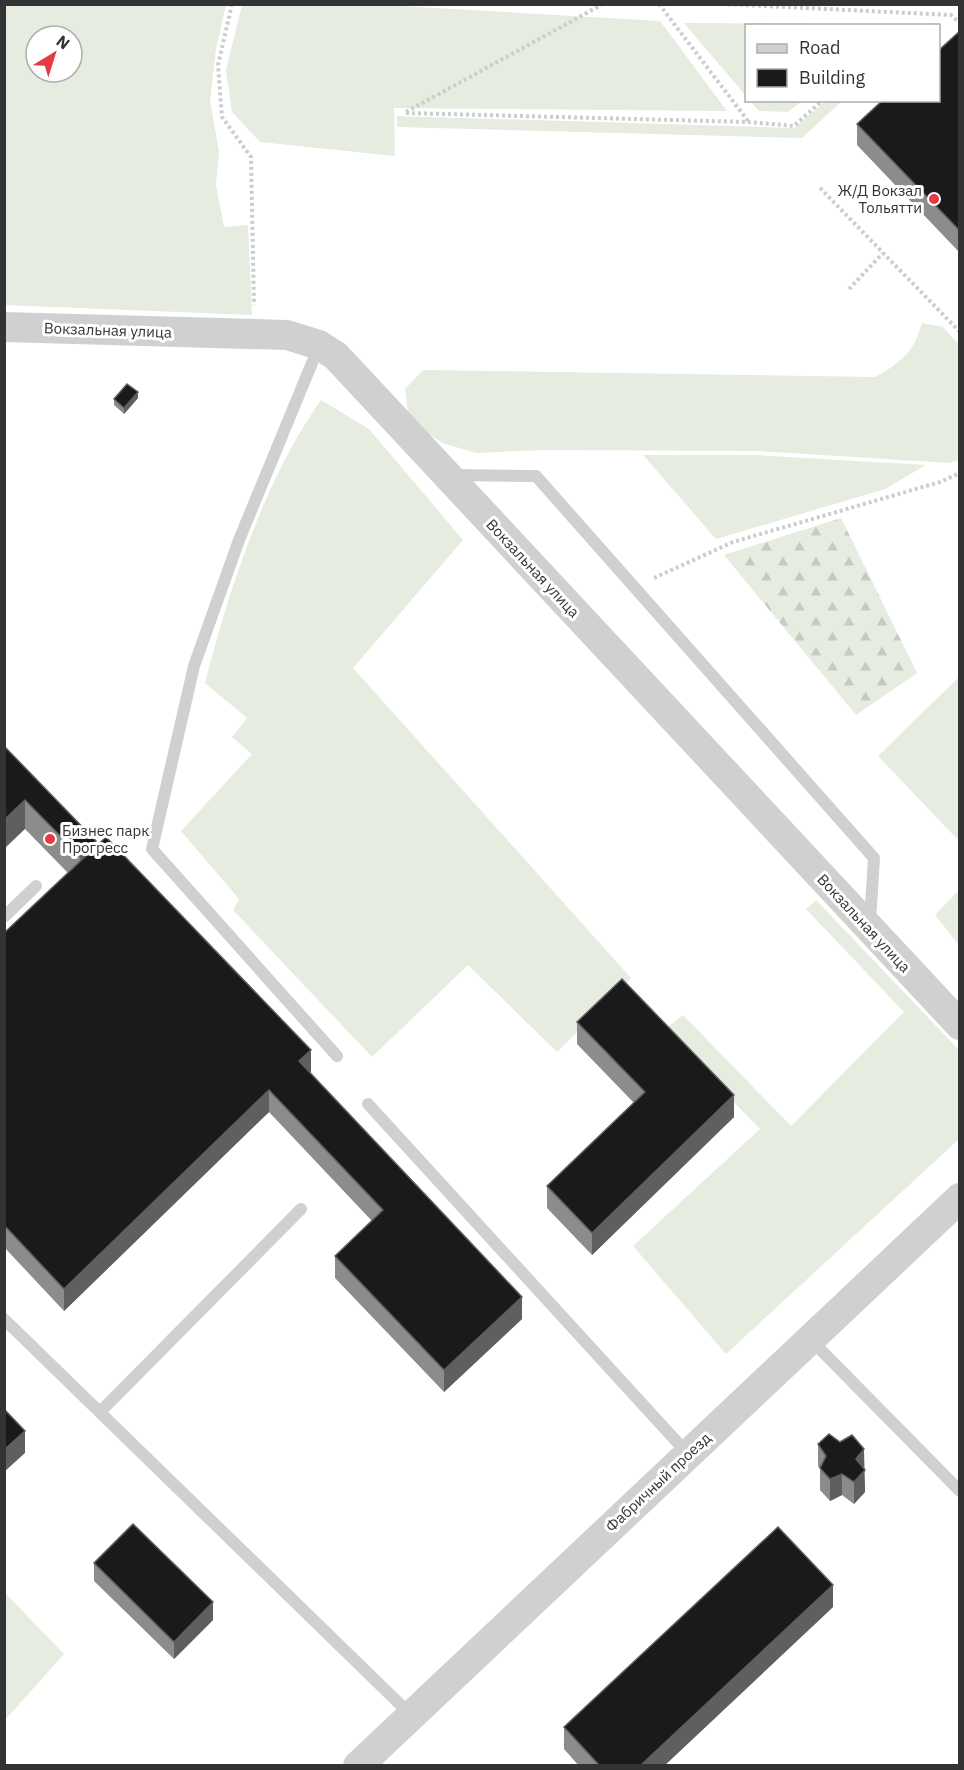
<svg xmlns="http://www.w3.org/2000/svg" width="964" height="1770" font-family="'IBM Plex Sans',sans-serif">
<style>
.grass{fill:#e6ecdf;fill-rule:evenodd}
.forest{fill:url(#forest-firs)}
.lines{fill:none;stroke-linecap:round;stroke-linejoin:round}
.path{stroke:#cdcdcd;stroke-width:4;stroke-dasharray:3 3;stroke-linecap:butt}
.service{stroke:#d0d0d0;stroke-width:12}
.tertiary{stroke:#d0d0d0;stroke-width:30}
.wall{fill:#8c8c8c}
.shaded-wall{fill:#5f5f5f}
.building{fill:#1a1a1a;stroke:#5f5f5f;stroke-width:1.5}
.poi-dot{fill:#e63946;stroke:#fff;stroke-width:2}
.labels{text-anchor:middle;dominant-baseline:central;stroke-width:6;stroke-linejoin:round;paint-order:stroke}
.poi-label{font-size:15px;fill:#333;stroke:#fff;text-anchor:end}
.street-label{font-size:15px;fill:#333;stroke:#fff}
</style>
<defs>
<pattern id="forest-firs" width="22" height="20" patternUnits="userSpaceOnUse" patternTransform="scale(1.5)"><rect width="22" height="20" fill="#e6ecdf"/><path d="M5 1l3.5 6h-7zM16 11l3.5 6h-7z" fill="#c6cbc0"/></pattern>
</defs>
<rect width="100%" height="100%" fill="#fff"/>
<g class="grass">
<path d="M5 4 226 5 216 49 210 100 219 152 216 185 224 227 248 225 252 315 5 305ZM36 36H72V72H36Z"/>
<path d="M242 5H382L660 21 727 111 394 108 395 156 260 142 232 112 226 70Z"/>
<path d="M684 23 845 24V25L746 26V96Z"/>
<path d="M750 101H802L788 112 759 111Z"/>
<path d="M826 101H842L802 138 397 127V116L794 128Z"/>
<path d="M922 323 943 327 959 345V460L949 463 758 451 544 450 476 453 442 443 422 429 408 412 405 389 423 370 875 377C901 363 914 352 922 323Z"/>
<path d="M321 400 369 429 463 540 353 668 631 978 557 1052 468 965 372 1057 233 910 239 899 181 831 252 754 232 737 247 718 205 683C229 589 265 479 321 400Z"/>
<path d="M643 455H755L926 465 885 489 716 539Z"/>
<path d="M959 677V841L878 756Z"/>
<path d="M959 890V945L935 915Z"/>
<path d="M816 900 959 1050V1139L726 1354 633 1246 760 1129 664 1030 683 1015 791 1126 904 1012 806 909Z"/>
<path d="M5 1593 64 1654 5 1720Z"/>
</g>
<path class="forest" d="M841 518 917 673 856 715 724 555Z"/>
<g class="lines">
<g class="path">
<path d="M232 4 218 65 222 117 251 157 254 305"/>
<path d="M659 4 748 121"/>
<path d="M722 4 951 15 960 23"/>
<path d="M406 112 603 4"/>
<path d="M406 113 748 122 794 126 823 100"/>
<path d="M820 188 960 332"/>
<path d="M849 289 883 253"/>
<path d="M654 578 733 542 940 482 960 473"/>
</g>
<g class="service">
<path d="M319 346 239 540 194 666 152 849 337 1056"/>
<path d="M452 475 536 476 874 858 870 922"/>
<path d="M4 917 36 886"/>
<path d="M368 1104 688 1454"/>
<path d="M4 1319 411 1715"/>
<path d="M811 1340 960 1491"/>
<path d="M100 1412 301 1209"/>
</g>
<g class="tertiary">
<path d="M4 327 287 335 319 345 336 356 960 1025"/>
<path d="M358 1766 960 1198"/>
</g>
</g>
<g class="wall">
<path d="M960 31V253L857 145V124Z"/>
<path d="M138 398 124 414 114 405V399Z"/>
<path d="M4 746 96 847 311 1072 310 1073 522 1319 444 1392 335 1278V1256L372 1221 269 1112 64 1311 4 1247V933L68 873 25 829Z"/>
<path d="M577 1022 734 1117 592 1255 547 1208V1186L634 1103 577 1044Z"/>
<path d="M818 1444 864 1469 865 1492 854 1504 842 1495 830 1501 820 1490V1469L818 1466Z"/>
<path d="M94 1563 213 1620 174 1659 94 1581Z"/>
<path d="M833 1607 664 1766H579L564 1749V1727Z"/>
</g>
<g class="shaded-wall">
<path d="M138 392V398L124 414V408Z"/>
<path d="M25 800V829L4 849V820Z"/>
<path d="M96 841V871L80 886V856Z"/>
<path d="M311 1050V1072L299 1083V1061Z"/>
<path d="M269 1090V1112L64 1311V1289Z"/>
<path d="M734 1095V1117L592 1255V1233Z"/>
<path d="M522 1297V1319L444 1392V1370Z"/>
<path d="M25 1431V1453L4 1472V1450Z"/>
<path d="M864 1449 865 1492 854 1504V1482L856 1459Z"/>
<path d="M842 1474V1495L830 1501V1479Z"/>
<path d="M833 1585V1607L664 1766H640Z"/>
<path d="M213 1602V1620L174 1659V1642Z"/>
</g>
<g class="building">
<path d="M960 31V231L857 124 883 100H939V50Z"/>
<path d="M127 384 138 392 124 408 114 399Z"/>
<path d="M4 746 96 841 80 856 25 800 4 820Z"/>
<path d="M106 837 311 1050 299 1061 522 1297 444 1370 335 1256 383 1210 269 1090 64 1289 4 1225V933Z"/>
<path d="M622 979 734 1095 592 1233 547 1186 645 1092 577 1022Z"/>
<path d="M4 1409 25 1431 4 1450Z"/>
<path d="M829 1434 840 1442 852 1435 864 1449 856 1459 865 1470 854 1482 842 1474 830 1479 820 1468 826 1456 818 1444Z"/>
<path d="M133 1524 213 1602 174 1642 94 1563Z"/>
<path d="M778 1527 833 1585 640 1766H600L564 1727Z"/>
</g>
<g class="poi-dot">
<circle cx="934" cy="199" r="6"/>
<circle cx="50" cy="839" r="6"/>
</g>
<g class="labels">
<g class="poi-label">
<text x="922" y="190">Ж/Д Вокзал<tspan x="922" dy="17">Тольятти</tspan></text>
<text x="62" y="830" text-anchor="start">Бизнес парк<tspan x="62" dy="17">Прогресс</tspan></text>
</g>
<g class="street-label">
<text transform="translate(108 330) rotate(2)">Вокзальная улица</text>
<text transform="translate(533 568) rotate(47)">Вокзальная улица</text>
<text transform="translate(864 923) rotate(47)">Вокзальная улица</text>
<text transform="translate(658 1482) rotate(-43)">Фабричный проезд</text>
</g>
</g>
<rect width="964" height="1770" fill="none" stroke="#333333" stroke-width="12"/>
<rect x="745" y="24" width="195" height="78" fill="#ffffff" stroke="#adadad" stroke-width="1.5"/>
<rect x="757" y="44" width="30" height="9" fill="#d0d0d0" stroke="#adadad" stroke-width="1.5"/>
<text x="799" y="54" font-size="18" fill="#333333">Road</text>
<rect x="757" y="69" width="30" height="18" fill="#1a1a1a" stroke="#adadad" stroke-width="1.5"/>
<text x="799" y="84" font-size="18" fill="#333333">Building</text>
<g transform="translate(54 54) rotate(38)"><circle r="28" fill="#ffffff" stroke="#adadad" stroke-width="1.5"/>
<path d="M0-4.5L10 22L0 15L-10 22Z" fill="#e63946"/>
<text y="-9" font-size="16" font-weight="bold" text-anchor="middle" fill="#333333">N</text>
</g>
</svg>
